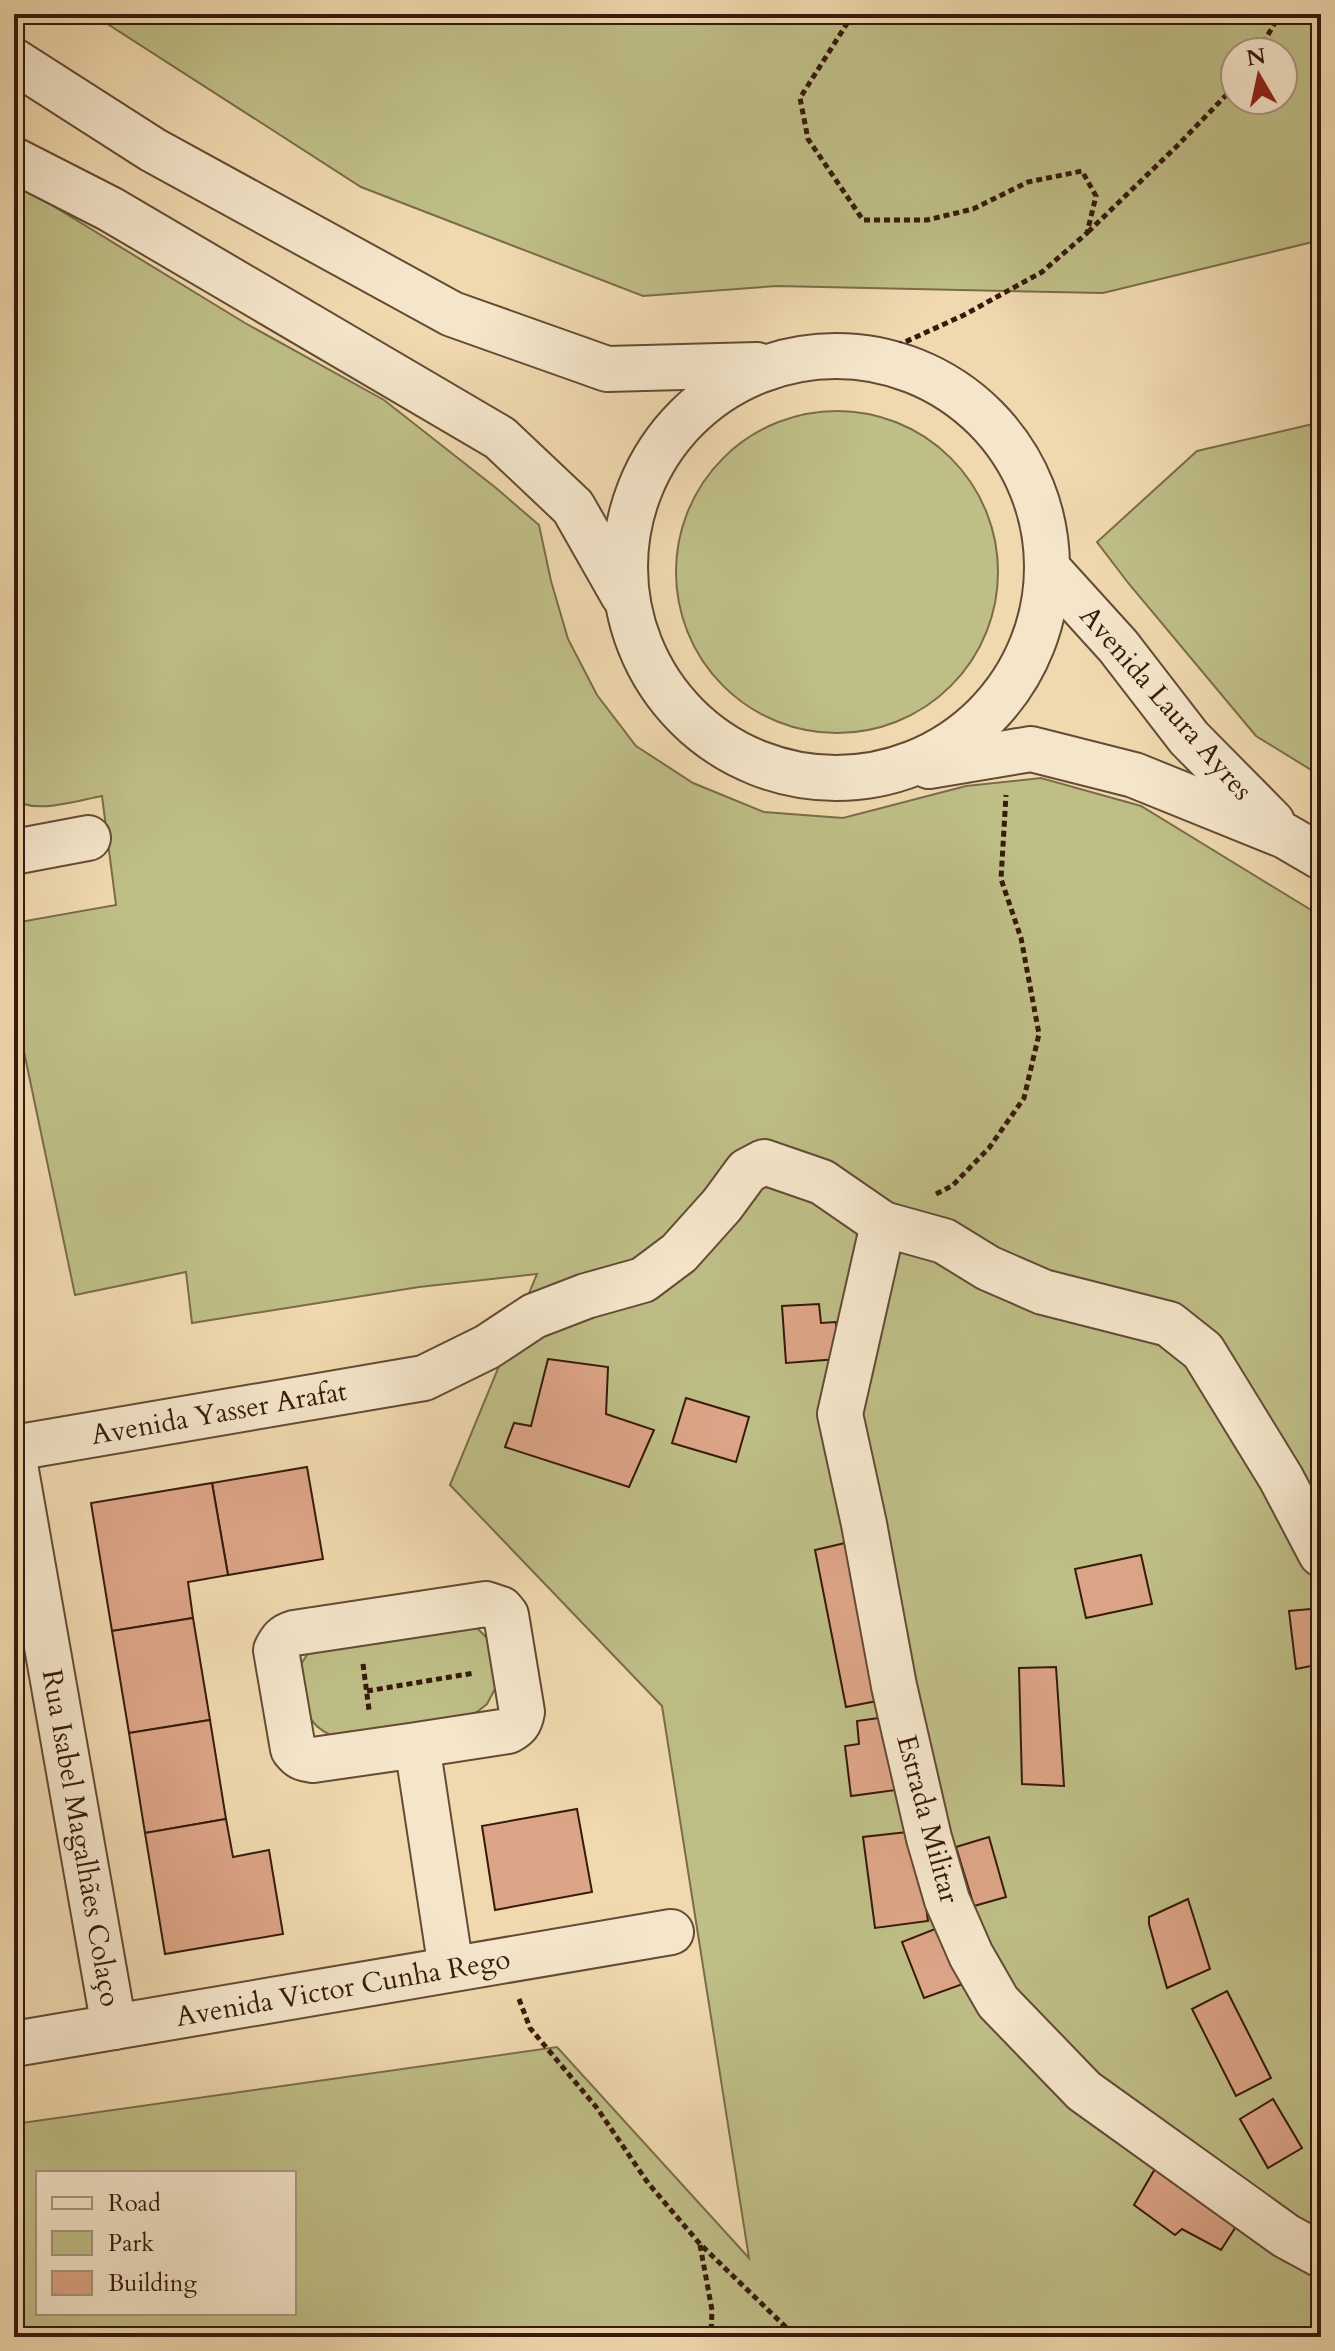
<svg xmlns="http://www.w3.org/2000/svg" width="1335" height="2351" font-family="Cardo,serif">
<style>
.green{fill:#bfbe87;stroke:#7b6c49;stroke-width:2;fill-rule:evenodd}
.building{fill:#dda587;stroke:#371a0b;stroke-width:2}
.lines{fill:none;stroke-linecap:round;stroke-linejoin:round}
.minor-casing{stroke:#654a34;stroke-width:48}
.path{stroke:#371a0b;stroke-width:5;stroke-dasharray:6 4;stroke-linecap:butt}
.minor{stroke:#f5e6cb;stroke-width:44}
.labels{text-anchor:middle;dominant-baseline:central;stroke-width:8;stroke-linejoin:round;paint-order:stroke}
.street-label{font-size:28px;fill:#371a0b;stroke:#f5e6cb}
</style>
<rect width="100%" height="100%" fill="#f0d9af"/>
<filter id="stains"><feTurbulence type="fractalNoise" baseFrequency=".0025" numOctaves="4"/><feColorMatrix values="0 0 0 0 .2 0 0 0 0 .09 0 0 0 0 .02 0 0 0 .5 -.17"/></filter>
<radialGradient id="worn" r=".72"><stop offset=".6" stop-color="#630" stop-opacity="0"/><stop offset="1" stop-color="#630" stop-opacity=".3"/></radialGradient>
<g class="green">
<path d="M92 14H1321V240L1103 293 777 286 643 296 361 187ZM1235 52H1283V100H1235Z"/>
<path d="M14 182 245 323 384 400 496 488 539 525 551 581 568 639 597 695 636 746 693 783 764 812 843 818 966 786 1041 778 1141 806 1321 916V2337H14V2124L557 2047 749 2258 662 1706 450 1485 537 1274 419 1287 192 1323 186 1272 75 1295 14 1004V923L116 905 102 796C79 800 31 816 14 798ZM38 2173H294V2313H38Z"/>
<circle cx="837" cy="572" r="161"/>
<path d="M1321 422V776L1256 736 1129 584 1097 542 1197 451Z"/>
<path d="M476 1627 491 1642 498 1683 487 1704 477 1712 467 1717 332 1736C300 1721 303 1698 299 1667L311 1649Z"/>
</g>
<g class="building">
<path d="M819 1304 821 1323 836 1322 838 1359 786 1363 782 1306Z"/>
<path d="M548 1359 608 1367 606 1414 654 1430 629 1487 505 1447 514 1423 531 1426Z"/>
<path d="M686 1398 749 1417 736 1462 672 1443Z"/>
<path d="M307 1467 323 1559 228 1575 212 1483Z"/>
<path d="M212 1483 228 1575 188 1582 193 1618 112 1631 91 1503Z"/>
<path d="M845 1543 877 1701 846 1707 815 1550Z"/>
<path d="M1141 1555 1152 1604 1086 1618 1075 1569Z"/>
<path d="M1321 1608V1664L1296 1669 1289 1611Z"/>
<path d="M193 1618 210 1720 129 1733 112 1631Z"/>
<path d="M1056 1667 1064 1786 1022 1784 1019 1668Z"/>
<path d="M886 1717 896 1790 851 1796 845 1746 859 1744 857 1721Z"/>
<path d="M210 1720 226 1819 145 1833 129 1733Z"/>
<path d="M577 1809 592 1892 495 1910 482 1826Z"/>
<path d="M226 1819 233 1857 269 1850 283 1934 165 1954 145 1833Z"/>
<path d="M916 1831 928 1921 875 1928 863 1837Z"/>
<path d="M989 1837 1006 1897 974 1906 956 1847Z"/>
<path d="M1188 1899 1210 1969 1167 1988 1149 1924V1917Z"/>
<path d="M14 1913 24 1977 14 1978Z"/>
<path d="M940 1927 963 1984 924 1998 902 1942Z"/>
<path d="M1227 1991 1271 2078 1236 2096 1192 2009Z"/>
<path d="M1273 2099 1302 2148 1268 2168 1240 2119Z"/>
<path d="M1156 2167 1237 2225 1221 2250 1182 2229 1175 2235 1134 2205Z"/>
</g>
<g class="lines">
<defs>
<g id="minor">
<path d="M14 61 153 150 452 314 607 369 757 365"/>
<path d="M14 160 110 209 500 438 573 507 623 595"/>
<circle cx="836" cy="567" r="211"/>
<path d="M1049 570 1118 646 1189 738 1272 822"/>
<path d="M929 766 1031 749 1134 775 1285 836 1321 857"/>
<path d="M14 852 88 838"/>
<path d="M883 1224 840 1414 864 1524 894 1686 929 1838 947 1900 971 1955 998 2002 1084 2091 1286 2236 1321 2255"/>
<path d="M14 1448 424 1378 487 1347 534 1316 586 1296 643 1280 679 1253 722 1205 747 1171 764 1162 822 1182 883 1224 944 1241 988 1268 1043 1292 1169 1324 1203 1351 1281 1478 1321 1554"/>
<path d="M14 1459 114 2027"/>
<path d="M417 1745 313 1760C303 1759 299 1757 293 1749L276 1650C281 1640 284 1636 294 1633L486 1604 501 1609 506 1615 522 1712C520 1723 517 1726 508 1731L417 1745 451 1969"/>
<path d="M14 2044 671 1932"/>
</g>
</defs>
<use href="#minor" class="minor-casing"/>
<g class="path">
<path d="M853 14 800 98 808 139 863 220H927L973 209 1028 182 1082 171 1096 196 1087 233 1042 272 964 315 870 358"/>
<path d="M1258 52 1280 14"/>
<path d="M1088 232 1177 146 1235 86"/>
<path d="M936 1194 952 1186 989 1148 1024 1098 1039 1034 1021 938 1001 879 1006 795"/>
<path d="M363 1664 369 1710"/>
<path d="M367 1691 474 1673"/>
<path d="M519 1999 530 2028 597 2108 648 2183 700 2244 796 2337"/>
<path d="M700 2245 712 2310 711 2337"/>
</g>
<use href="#minor" class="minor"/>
</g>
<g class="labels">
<g class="street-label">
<text transform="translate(1166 703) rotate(49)">Avenida Laura Ayres</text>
<text transform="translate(219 1413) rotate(-10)">Avenida Yasser Arafat</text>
<text transform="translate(928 1819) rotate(75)">Estrada Militar</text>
<text transform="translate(81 1838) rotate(80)">Rua Isabel Magalhães Colaço</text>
<text transform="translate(343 1988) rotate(-10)">Avenida Victor Cunha Rego</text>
</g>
</g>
<rect width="1335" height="2351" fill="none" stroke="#f0d9af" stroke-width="48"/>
<rect x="16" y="16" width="1303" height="2319" fill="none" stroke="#371a0b" stroke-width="4"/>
<rect x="24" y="24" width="1287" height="2303" fill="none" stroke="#371a0b" stroke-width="2"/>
<rect x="36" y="2171" width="260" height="144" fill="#f5e6cb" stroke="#a9947e" stroke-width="2"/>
<rect x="52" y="2197" width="40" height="12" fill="#f5e6cb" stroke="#a9947e" stroke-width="2"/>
<text x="108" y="2211" font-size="24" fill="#371a0b">Road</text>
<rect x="52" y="2231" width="40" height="24" fill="#bfbe87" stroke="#a9947e" stroke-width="2"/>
<text x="108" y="2251" font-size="24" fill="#371a0b">Park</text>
<rect x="52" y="2271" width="40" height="24" fill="#dda587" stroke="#a9947e" stroke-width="2"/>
<text x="108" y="2291" font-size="24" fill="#371a0b">Building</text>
<g transform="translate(1259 76) rotate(351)"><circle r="38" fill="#f5e6cb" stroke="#a9947e" stroke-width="2"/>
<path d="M0-6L14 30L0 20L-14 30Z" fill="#8f2418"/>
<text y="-12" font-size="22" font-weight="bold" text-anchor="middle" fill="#371a0b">N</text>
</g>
<rect width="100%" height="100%" filter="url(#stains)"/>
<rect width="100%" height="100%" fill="url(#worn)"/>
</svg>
